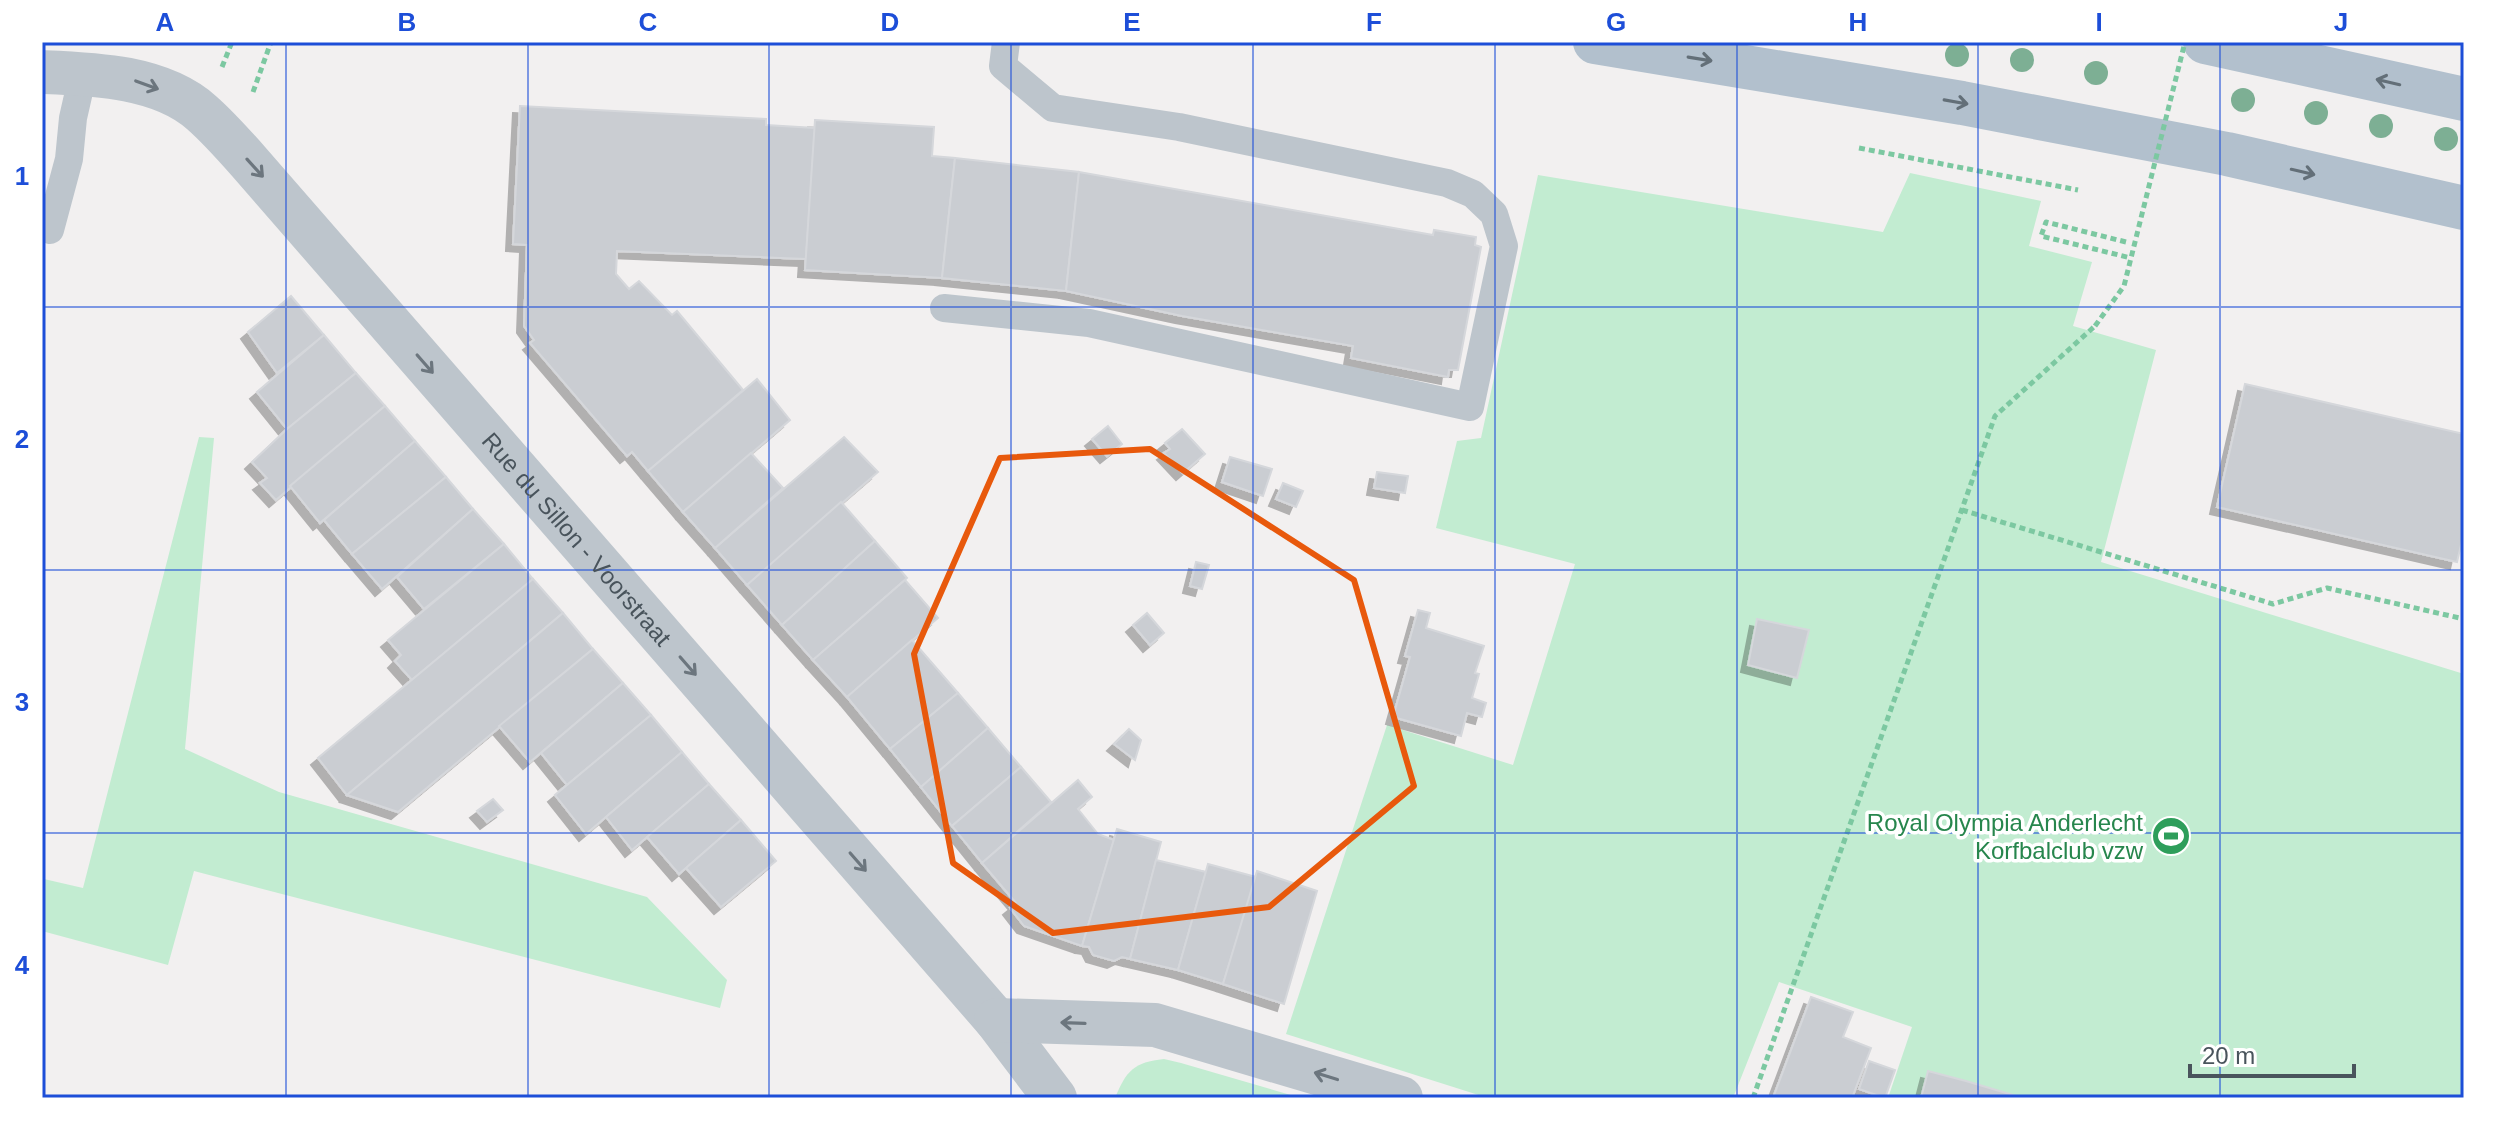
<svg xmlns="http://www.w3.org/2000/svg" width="2506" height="1140" font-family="Arial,sans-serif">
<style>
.green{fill:#c2ecd1}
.building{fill:#cacdd2;stroke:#d5d7db;stroke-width:2;filter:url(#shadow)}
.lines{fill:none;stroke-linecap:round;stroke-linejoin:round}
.path{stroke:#7cc8a1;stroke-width:5;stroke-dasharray:6 4;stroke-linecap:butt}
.service{stroke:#bdc5cc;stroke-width:28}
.minor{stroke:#bdc5cc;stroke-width:44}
.primary{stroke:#b2c0cd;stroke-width:44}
.path-bridge{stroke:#7cc8a1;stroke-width:5;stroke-dasharray:6 4;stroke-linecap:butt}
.tree{fill:#7daf94}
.oneway{stroke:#636f78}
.oneway2{stroke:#6c767e}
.marked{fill:none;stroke:#e8590c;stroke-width:6;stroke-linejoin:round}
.grid{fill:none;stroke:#1d4ed8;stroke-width:2;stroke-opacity:0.55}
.labels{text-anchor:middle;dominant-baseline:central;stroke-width:7;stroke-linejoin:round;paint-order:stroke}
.street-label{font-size:24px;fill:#49545c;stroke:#fff}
.leisure-label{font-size:24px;fill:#27864d;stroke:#fff;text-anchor:end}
.neatline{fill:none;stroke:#1d4ed8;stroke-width:3}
.grid-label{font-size:26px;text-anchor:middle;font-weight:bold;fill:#1d4ed8}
</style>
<defs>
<filter id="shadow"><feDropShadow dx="-7" dy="7" stdDeviation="0" flood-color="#0004"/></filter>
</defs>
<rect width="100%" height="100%" fill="#f2f0f0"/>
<g class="green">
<path d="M1910 173 2041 201 2029 246 2092 262 2073 326 2156 350 2101 562 2464 674V1098H1888L1912 1027 1779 982 1733 1098H1488L1286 1034 1387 725 1513 765 1575 564 1436 528 1457 441 1481 438 1538 175 1883 232Z"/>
<path d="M199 437 214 438 185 749 279 792 647 897 727 980 720 1008 194 871 168 965 42 931 44 879 83 888Z"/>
<path d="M1164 1059 1181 1063 1301 1098H1115C1126 1071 1134 1062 1164 1059Z"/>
</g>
<g class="building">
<path d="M520 106 766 119V125L815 128 806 259 617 251 616 274 629 289 639 281 672 315 677 311 743 390 648 471 632 452 627 456 530 343 534 340 524 326 527 245 513 244Z"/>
<path d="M815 120 934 127 932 156 955 158 942 278 805 270Z"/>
<path d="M955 158 1079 172 1066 291 942 278Z"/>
<path d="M1079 172 1433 235 1434 230 1476 237 1475 245 1481 247 1458 370H1449L1448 377 1351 358 1353 346 1182 316 1066 291Z"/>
<path d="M291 296 324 335 277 373 248 332Z"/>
<path d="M324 335 356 373 287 429 257 392Z"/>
<path d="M356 373 385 406 276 500 260 483 267 478 252 462 287 429Z"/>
<path d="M757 379 790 420 683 512 648 471Z"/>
<path d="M2245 384 2464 434V532L2457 562 2217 507Z"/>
<path d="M385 406 415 441 320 523 290 486Z"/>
<path d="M1108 426 1122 444 1107 456 1092 439Z"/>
<path d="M1182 429 1205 454 1183 473 1164 453 1170 449 1165 443Z"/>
<path d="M844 437 878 472 747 585 715 548Z"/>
<path d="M415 441 446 477 352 554 324 520Z"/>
<path d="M751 453 783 488 715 548 683 512Z"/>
<path d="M1230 457 1272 469 1263 496 1222 482Z"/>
<path d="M1377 472 1408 476 1405 493 1374 488Z"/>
<path d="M446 477 473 509 382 589 352 554Z"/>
<path d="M1283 483 1303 491 1296 507 1276 499Z"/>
<path d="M841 502 875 541 782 625 747 585Z"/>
<path d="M473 509 504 544 424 609 397 577Z"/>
<path d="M875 541 907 578 813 660 782 625Z"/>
<path d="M504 544 533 579 412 680 395 661 401 655 388 640Z"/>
<path d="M1196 562 1209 565 1202 589 1190 586Z"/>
<path d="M533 579 563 613 347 795 318 758Z"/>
<path d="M905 580 938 618 847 697 813 660Z"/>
<path d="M1418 610 1430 613 1426 628 1484 646 1475 673 1479 674 1472 698 1486 703 1482 717 1467 713 1461 736 1393 717 1410 657 1405 656Z"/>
<path d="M563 613 593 649 398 812 347 795Z"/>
<path d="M1147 613 1164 633 1150 645 1133 625Z"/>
<path d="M1757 619 1809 630 1797 678 1748 665Z"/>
<path d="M912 640 958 693 890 749 847 697Z"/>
<path d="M593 649 623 683 530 762 499 726Z"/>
<path d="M623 683 651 715 567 785 541 753Z"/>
<path d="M958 693 988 728 921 787 890 749Z"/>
<path d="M651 715 682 752 586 834 555 795Z"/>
<path d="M988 728 1021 767 952 826 921 787Z"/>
<path d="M1129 729 1141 740 1135 760 1114 744Z"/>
<path d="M682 752 709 784 632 850 606 817Z"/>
<path d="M1021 767 1051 802 982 863 952 826Z"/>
<path d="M1078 780 1092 797 1078 809 1098 834 1114 840 1082 946 1024 926 1010 908 1016 903 982 863Z"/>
<path d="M709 784 741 820 679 874 647 837Z"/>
<path d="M493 799 503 810 487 822 477 811Z"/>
<path d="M741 820 776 861 721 907 686 868Z"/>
<path d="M1117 829 1161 842 1130 959 1122 957 1114 961 1093 955 1089 947 1082 946Z"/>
<path d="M1156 860 1206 872 1178 970 1130 959Z"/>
<path d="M1208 864 1256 877 1223 984 1178 970Z"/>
<path d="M1257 871 1317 891 1284 1004 1223 984Z"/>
<path d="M1811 997 1853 1012 1843 1037 1871 1048 1852 1098H1773Z"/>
<path d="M1869 1061 1895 1070 1885 1098 1859 1089Z"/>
<path d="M1928 1071 1966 1081 2023 1098H1921Z"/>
</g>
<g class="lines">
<g class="path">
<path d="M222 67 232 42"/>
<path d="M253 92 271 42"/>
<path d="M1859 148 2078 190"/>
<path d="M2126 242 2046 222 2041 236 2131 258"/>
<path d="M1962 510 2273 604 2327 588 2464 619"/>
<path d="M1753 1098 1995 416 2095 326"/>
</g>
<g class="service">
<path d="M50 230 69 159 73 118 83 74"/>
<path d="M944 308 1089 323 1470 407 1504 246 1494 214 1473 194 1447 183 1179 127 1053 108 1003 66 1006 42"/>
</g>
<g class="minor">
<path id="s1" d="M42 72C93 74 161 76 202 113 219 128 234 145 249 162L996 1020 1055 1098"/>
<path d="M996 1020 1155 1025 1401 1098"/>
</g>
<g class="primary">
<path d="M1595 42 1962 103 2227 154 2464 208"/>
<path d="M2205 42 2464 99"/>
</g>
<path class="path-bridge" d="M2095 326 2124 286 2185 42"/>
</g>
<g class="tree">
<circle cx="1957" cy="55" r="12"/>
<circle cx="2022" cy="60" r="12"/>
<circle cx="2096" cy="73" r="12"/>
<circle cx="2243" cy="100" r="12"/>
<circle cx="2316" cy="113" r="12"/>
<circle cx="2381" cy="126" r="12"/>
<circle cx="2446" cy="139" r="12"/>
</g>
<defs><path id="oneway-shaft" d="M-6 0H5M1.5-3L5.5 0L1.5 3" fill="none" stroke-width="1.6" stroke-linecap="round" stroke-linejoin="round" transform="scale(2)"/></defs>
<g class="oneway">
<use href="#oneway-shaft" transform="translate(1700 59) rotate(9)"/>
<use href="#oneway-shaft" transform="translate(2388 82) rotate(-167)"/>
<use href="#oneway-shaft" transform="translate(1956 102) rotate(10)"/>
<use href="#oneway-shaft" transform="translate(2303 172) rotate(13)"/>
</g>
<g class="oneway2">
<use href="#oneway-shaft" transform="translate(147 85) rotate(20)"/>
<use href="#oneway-shaft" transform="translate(255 168) rotate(48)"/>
<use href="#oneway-shaft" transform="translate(425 364) rotate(49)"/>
<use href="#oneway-shaft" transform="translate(688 666) rotate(49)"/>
<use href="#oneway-shaft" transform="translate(858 862) rotate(49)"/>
<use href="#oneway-shaft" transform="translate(1073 1023) rotate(-178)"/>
<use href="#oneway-shaft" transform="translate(1326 1076) rotate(-163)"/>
</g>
<path class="marked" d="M1150 449 1354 580 1414 786 1269 907 1053 933 953 863 914 654 1000 458Z"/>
<path class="grid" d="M286 42V1098M528 42V1098M769 42V1098M1011 42V1098M1253 42V1098M1495 42V1098M1737 42V1098M1978 42V1098M2220 42V1098M42 307H2464M42 570H2464M42 833H2464"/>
<defs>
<symbol id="stadium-disc" viewBox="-11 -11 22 22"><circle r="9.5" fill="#2e9e5b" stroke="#fff"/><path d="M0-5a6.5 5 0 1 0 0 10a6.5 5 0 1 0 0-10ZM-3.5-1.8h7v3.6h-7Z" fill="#fff"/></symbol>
</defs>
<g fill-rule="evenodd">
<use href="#stadium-disc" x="2149" y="814" width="44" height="44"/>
</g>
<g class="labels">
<g class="street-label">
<text stroke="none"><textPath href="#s1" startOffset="736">Rue du Sillon - Voorstraat</textPath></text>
</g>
<g class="leisure-label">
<text x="2143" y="822">Royal Olympia Anderlecht<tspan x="2143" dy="28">Korfbalclub vzw</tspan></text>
</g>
</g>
<rect width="2506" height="1140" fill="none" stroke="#ffffff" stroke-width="88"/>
<path d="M2190 1064v12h164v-12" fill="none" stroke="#49545c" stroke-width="4"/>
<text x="2202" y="1064" font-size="24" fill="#49545c" stroke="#ffffff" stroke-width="6" paint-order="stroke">20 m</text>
<rect x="44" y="44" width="2418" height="1052" class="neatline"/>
<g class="grid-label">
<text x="165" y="31">A</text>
<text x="407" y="31">B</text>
<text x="648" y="31">C</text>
<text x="890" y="31">D</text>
<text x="1132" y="31">E</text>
<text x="1374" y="31">F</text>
<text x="1616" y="31">G</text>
<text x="1858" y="31">H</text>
<text x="2099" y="31">I</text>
<text x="2341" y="31">J</text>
<text x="22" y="185">1</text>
<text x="22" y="448">2</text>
<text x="22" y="711">3</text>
<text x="22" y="974">4</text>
</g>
</svg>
